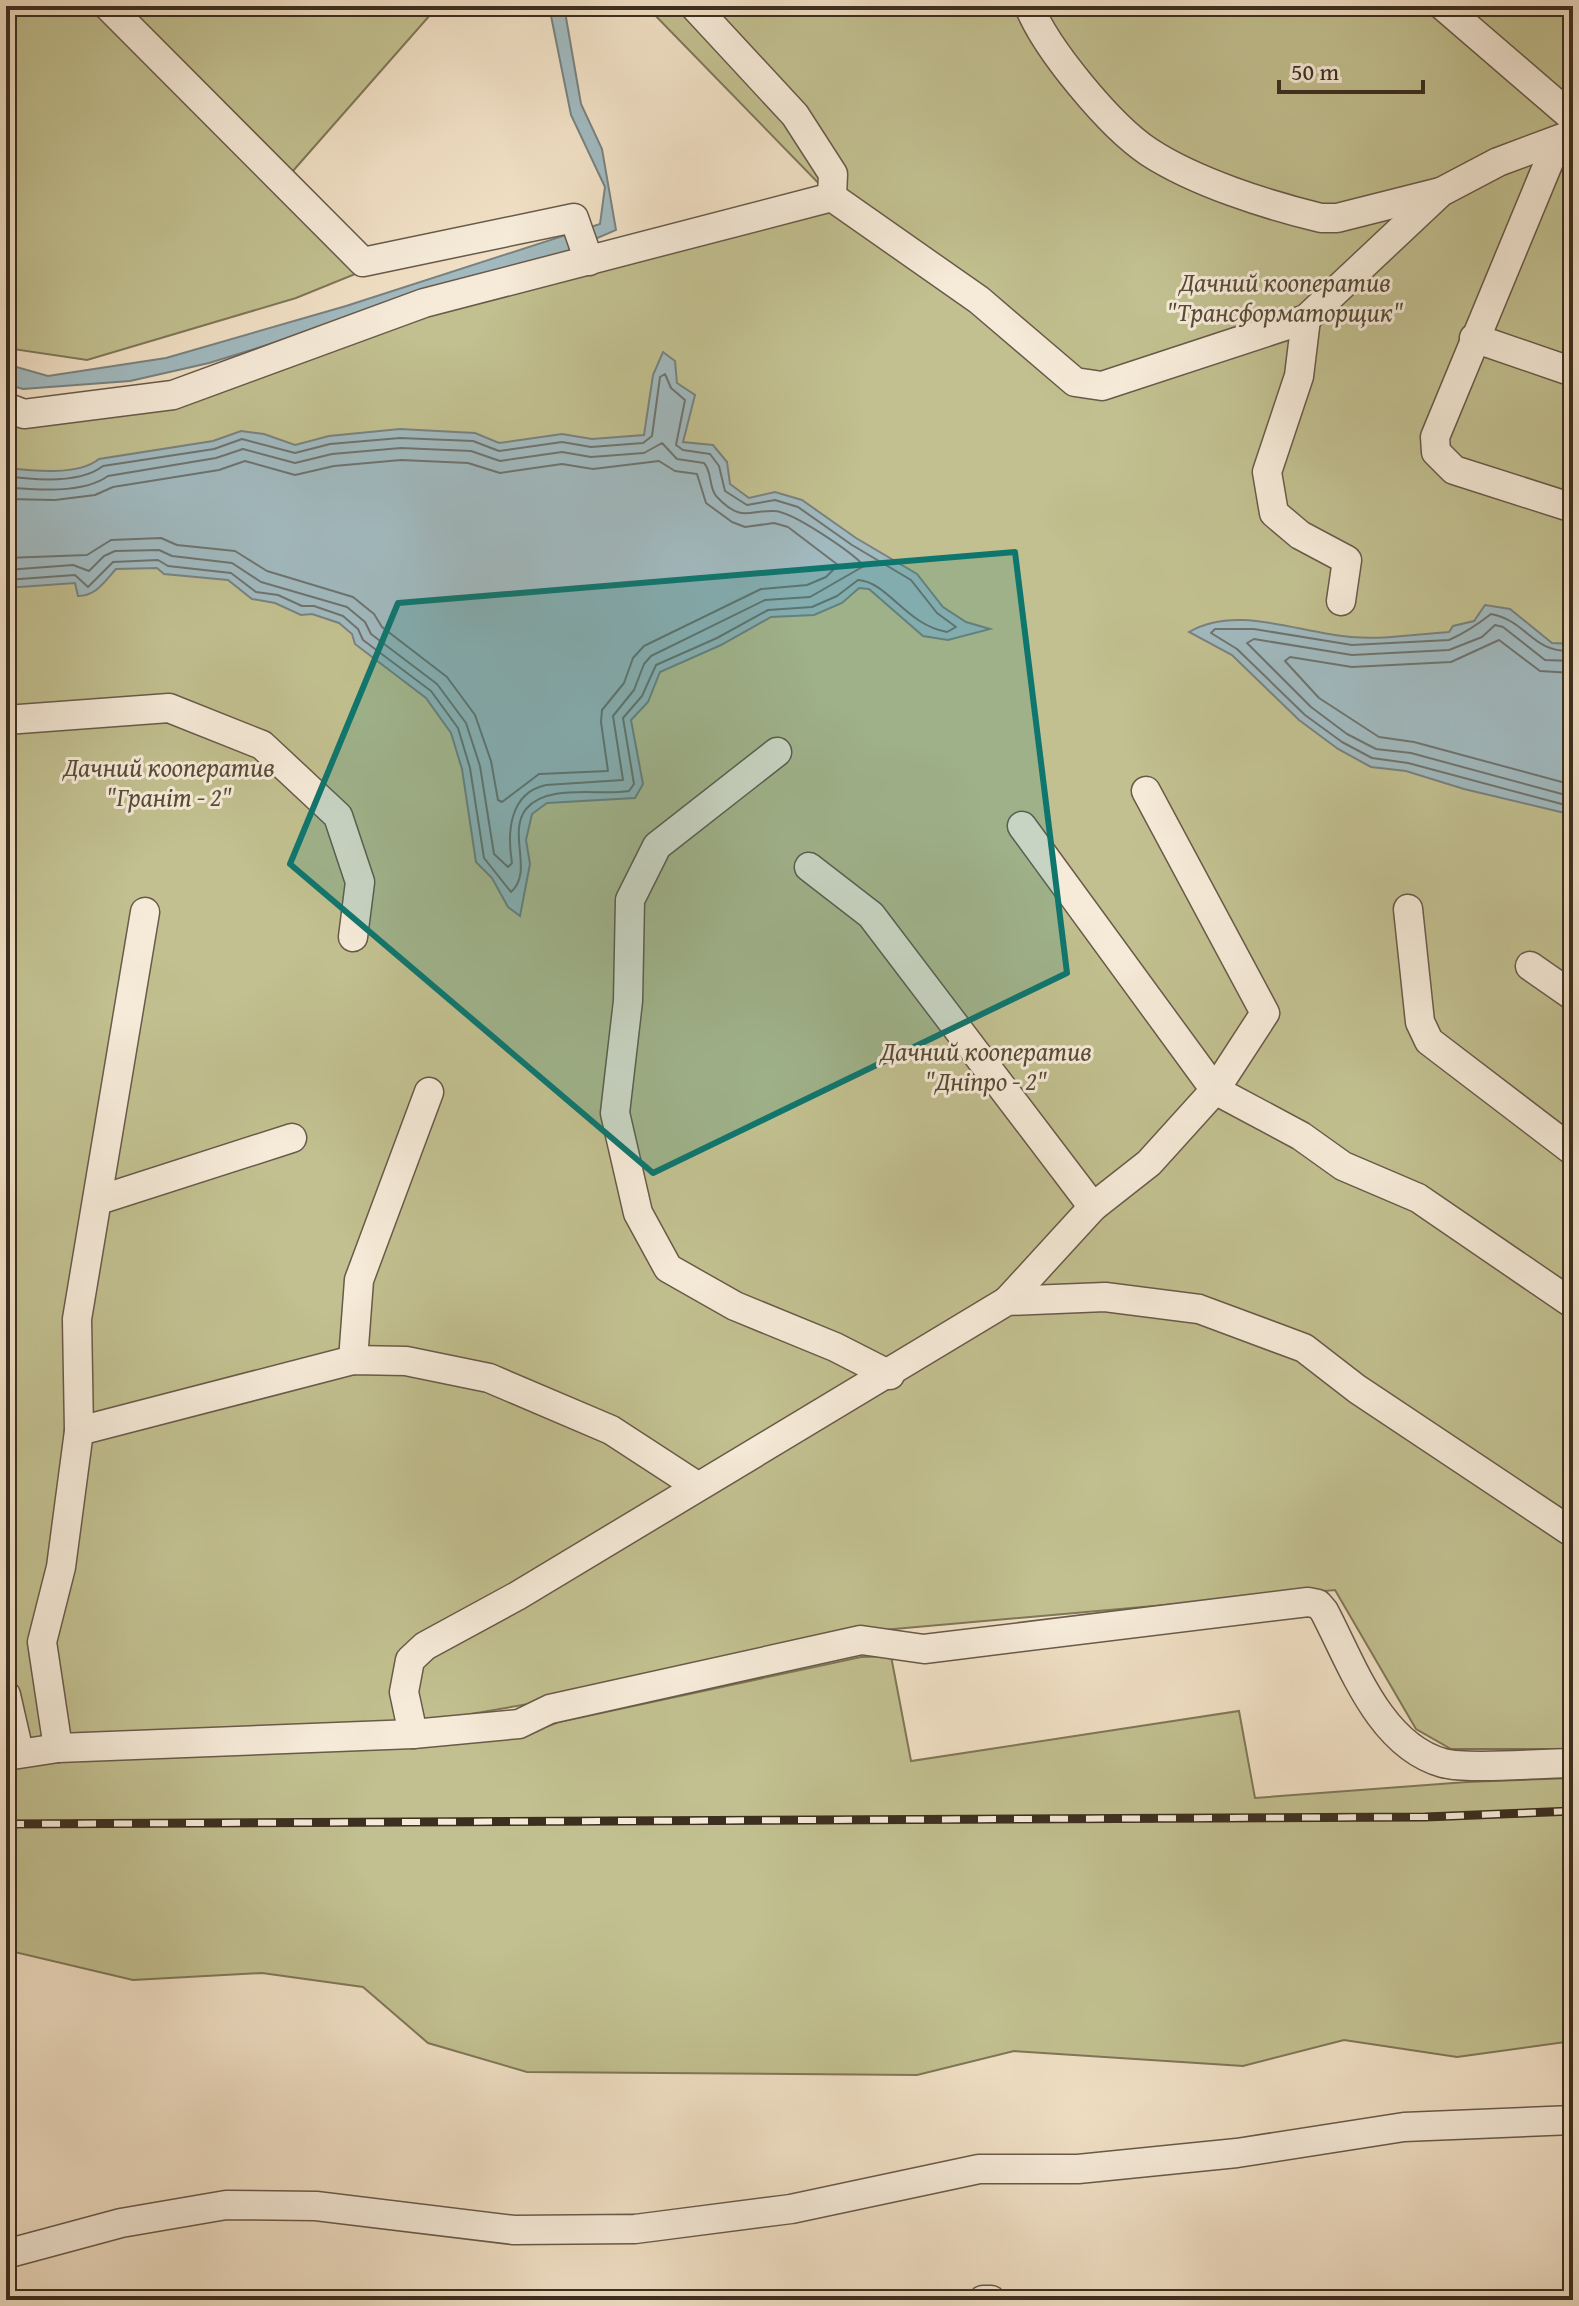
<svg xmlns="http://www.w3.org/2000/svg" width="1579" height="2306" font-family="'Gentium Book Plus',serif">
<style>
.green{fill:#c2c090;stroke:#7f7758;stroke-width:2}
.water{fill:#a1bac0;stroke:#798280;stroke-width:2}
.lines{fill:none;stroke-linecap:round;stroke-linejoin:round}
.shore{stroke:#6e7470;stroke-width:2}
.minor-casing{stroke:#695a49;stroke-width:31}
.minor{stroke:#f6ebd9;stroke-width:28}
.rail-casing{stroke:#3c2e20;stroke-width:9}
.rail{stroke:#f6ebd9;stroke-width:6;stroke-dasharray:18;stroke-linecap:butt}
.marked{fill:#0f766e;fill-opacity:0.2;stroke:#0f766e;stroke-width:6;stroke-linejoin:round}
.labels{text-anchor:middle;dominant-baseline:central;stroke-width:6;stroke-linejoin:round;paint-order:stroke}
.park-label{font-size:26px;font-style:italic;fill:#574b36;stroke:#f6ebd9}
</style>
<rect width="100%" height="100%" fill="#f1e0c5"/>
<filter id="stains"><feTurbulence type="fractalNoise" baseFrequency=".0025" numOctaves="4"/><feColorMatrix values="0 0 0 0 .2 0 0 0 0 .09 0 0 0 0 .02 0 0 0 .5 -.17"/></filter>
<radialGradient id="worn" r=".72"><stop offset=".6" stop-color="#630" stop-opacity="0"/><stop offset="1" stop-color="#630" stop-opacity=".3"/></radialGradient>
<g class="green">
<path d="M6 6H438L285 180 380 264 296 298 87 360 6 348Z"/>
<path d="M646 6H1573V1749H1451L1416 1729 1335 1590 838 1634 632 1686 407 1725 6 1748V417L26 424 454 307 831 196Z"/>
<path d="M891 1656 911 1761 1239 1711 1255 1798 1467 1782 1573 1778V2041L1457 2057 1344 2040 1243 2066 1014 2051 917 2075 527 2072 428 2043 363 1987 262 1973 133 1980 6 1950V1768L60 1755 515 1738 559 1722 861 1657Z"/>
</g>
<g class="water">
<path d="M549 6H564L581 104 602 149 616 230 556 256 209 363 130 381 23 389 6 384V364L48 376 166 358 346 306 600 224 605 187 571 115Z"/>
<path d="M663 352 675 361 677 383 695 395 683 442 713 445 727 462 730 484 749 498 775 492 802 500 856 538 917 574 943 607 966 622 990 629 948 640 923 636 869 589 859 588 842 603 814 615 771 617 721 645 660 672 648 702 631 720 643 784 635 798 547 803 532 814 526 840 530 864 520 916 508 907 492 878 476 862 462 769 451 733 426 698 355 644 352 634 339 623 312 614 301 615 275 603 252 599 228 580 164 574 157 568 116 569C104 582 96 596 78 596L75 583 6 588V468C33 471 78 476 99 459L213 441 241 431 264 434 295 445 329 436 400 429 475 433 499 443 562 434 592 439 644 435 653 375Z"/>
<path d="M1485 605 1510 609 1552 643 1573 644V815L1464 789 1406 771 1371 767 1338 749 1299 720 1232 655 1189 632C1237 604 1298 633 1351 637 1382 640 1417 634 1449 632L1453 626 1474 621Z"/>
</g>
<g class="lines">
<g class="shore">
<path d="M6 476C34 480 80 484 103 466L214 449 242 439 295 453 330 444 400 438 473 441 499 451 562 442 591 447 643 443 652 436 660 377 665 374 671 388 685 400 676 445 683 450 710 454 719 466 725 491 747 505 775 500 798 507 852 545 911 580 937 613 956 627 947 632C906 625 888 582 858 580L837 596 812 607 768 610 717 638 656 665 642 696 623 718 634 784 629 791C599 796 547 783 526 809 507 833 534 872 511 892L484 858 470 768 458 728 431 691 363 640 358 629 343 616 314 606H302L278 595 256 592 231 573 168 566 158 560 113 562 88 587 75 575 6 580"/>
<path d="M6 487C35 490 83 494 108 476L216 458 243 449 295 463 332 454 401 448 471 451 500 461 562 452 591 457 644 453 662 443 677 459 704 463C713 473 708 488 717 497 742 523 748 510 774 511 792 511 853 553 864 566L810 597 765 600 651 656 644 664 634 690 613 716 623 780 546 785C509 793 507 833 512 863L508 867 494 854 480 766 466 723 437 684 371 634 365 622 347 607 261 582 232 563 172 556 159 550 115 551 104 556 89 571 73 565 6 570"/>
<path d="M6 499 55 500 95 495 113 487 219 470 245 461 295 475 334 466 401 460 468 463 500 473 562 464 593 469 659 461 675 471 697 474 706 503 732 522 745 527 774 523 788 527 838 565 826 577 807 585 761 589 644 646 633 658 624 683 602 710 601 722 608 771 539 774 502 802 498 800 491 761 475 715 447 677 382 627 374 614 353 597 267 571 235 551 177 545 161 538 111 540 87 555 6 558"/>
<path d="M1573 651C1531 653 1528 621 1491 614 1477 625 1465 633 1449 640L1352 645 1254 629H1215L1211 633 1237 649 1305 715 1342 742 1372 758 1408 763 1573 807"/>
<path d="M1573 661 1545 660 1503 627 1495 625 1482 637 1449 650 1352 655 1254 639 1247 643 1311 707 1347 734 1376 749 1411 753 1573 797"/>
<path d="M1573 673 1540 671 1499 640 1451 662 1352 667 1290 657 1285 661 1319 698 1379 737 1414 742 1573 785"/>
</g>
<defs>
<g id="minor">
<path d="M108 6 363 262 574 218 589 261"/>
<path d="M694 6 795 115 833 174 832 197"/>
<path d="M1029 6C1046 49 1110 126 1149 152 1195 182 1267 205 1321 218H1337L1440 192"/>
<path d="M1443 6 1573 118"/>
<path d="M1558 140 1435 437 1436 452 1454 470 1573 508"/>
<path d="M1306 319 1299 376 1267 472 1274 513 1300 535 1347 560 1341 601"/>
<path d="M1474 338 1573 372"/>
<path d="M6 407 24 414 173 395 424 303 832 197 979 300 1075 382 1102 386 1306 319 1441 192 1498 162 1573 134"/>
<path d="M6 720 169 708 262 745 338 816 360 882 353 937"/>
<path d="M777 752 657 846 630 900 628 1001 615 1113 638 1213 668 1268 735 1306 835 1347 890 1375"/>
<path d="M1022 826 1215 1090 1301 1136 1343 1166 1418 1198 1573 1304"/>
<path d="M809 867 871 915 1093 1207"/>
<path d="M1408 909 1420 1022 1429 1041 1573 1151"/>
<path d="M1530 966 1573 996"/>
<path d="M99 1200 292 1138"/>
<path d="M1007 1301 1093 1207 1149 1163 1215 1090 1265 1013 1146 791"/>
<path d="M353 1360 359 1280 429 1092"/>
<path d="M79 1431 77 1319 145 912"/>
<path d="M6 1695 19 1752"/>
<path d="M413 1734 404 1692 410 1660 425 1646 517 1596 1007 1301 1105 1297 1199 1309 1304 1348 1357 1389 1573 1533"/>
<path d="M58 1748 42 1642 61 1567 79 1431 353 1360 406 1361 489 1378 611 1430 697 1486"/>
<path d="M6 1756 58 1748 413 1734 519 1724 550 1709 861 1640 924 1649 1308 1602 1318 1604 1324 1611C1352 1664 1379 1745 1443 1763 1468 1770 1543 1763 1573 1763"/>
<path d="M6 2254 121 2223 226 2205 316 2206 514 2230 635 2229 791 2209 979 2169H1078L1237 2153 1404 2127 1573 2120"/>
<path d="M983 2300H991"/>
</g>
</defs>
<use href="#minor" class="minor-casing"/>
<use href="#minor" class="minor"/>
<defs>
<path id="rail" d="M6 1824 1425 1817 1573 1811"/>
</defs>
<use href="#rail" class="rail-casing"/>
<use href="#rail" class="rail"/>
</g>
<path class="marked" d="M1015 552 1067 973 653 1173 290 864 398 603Z"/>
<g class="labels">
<g class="park-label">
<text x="1285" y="281">Дачний кооператив<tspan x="1285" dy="30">"Трансформаторщик"</tspan></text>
<text x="169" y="766">Дачний кооператив<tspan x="169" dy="30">"Граніт - 2"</tspan></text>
<text x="986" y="1050">Дачний кооператив<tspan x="986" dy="30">"Дніпро - 2"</tspan></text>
</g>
</g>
<rect width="1579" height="2306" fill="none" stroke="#f1e0c5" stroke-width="32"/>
<rect x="8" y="8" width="1563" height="2290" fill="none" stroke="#3c2e20" stroke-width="4"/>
<rect x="16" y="16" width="1547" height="2274" fill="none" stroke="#3c2e20" stroke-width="2"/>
<path d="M1279 80v12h144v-12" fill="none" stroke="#3c2e20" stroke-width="4"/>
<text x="1291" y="80" font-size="24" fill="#3c2e20" stroke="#f6ebd9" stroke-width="6" paint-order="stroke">50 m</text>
<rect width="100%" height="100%" filter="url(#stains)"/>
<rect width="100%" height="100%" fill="url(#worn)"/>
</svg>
